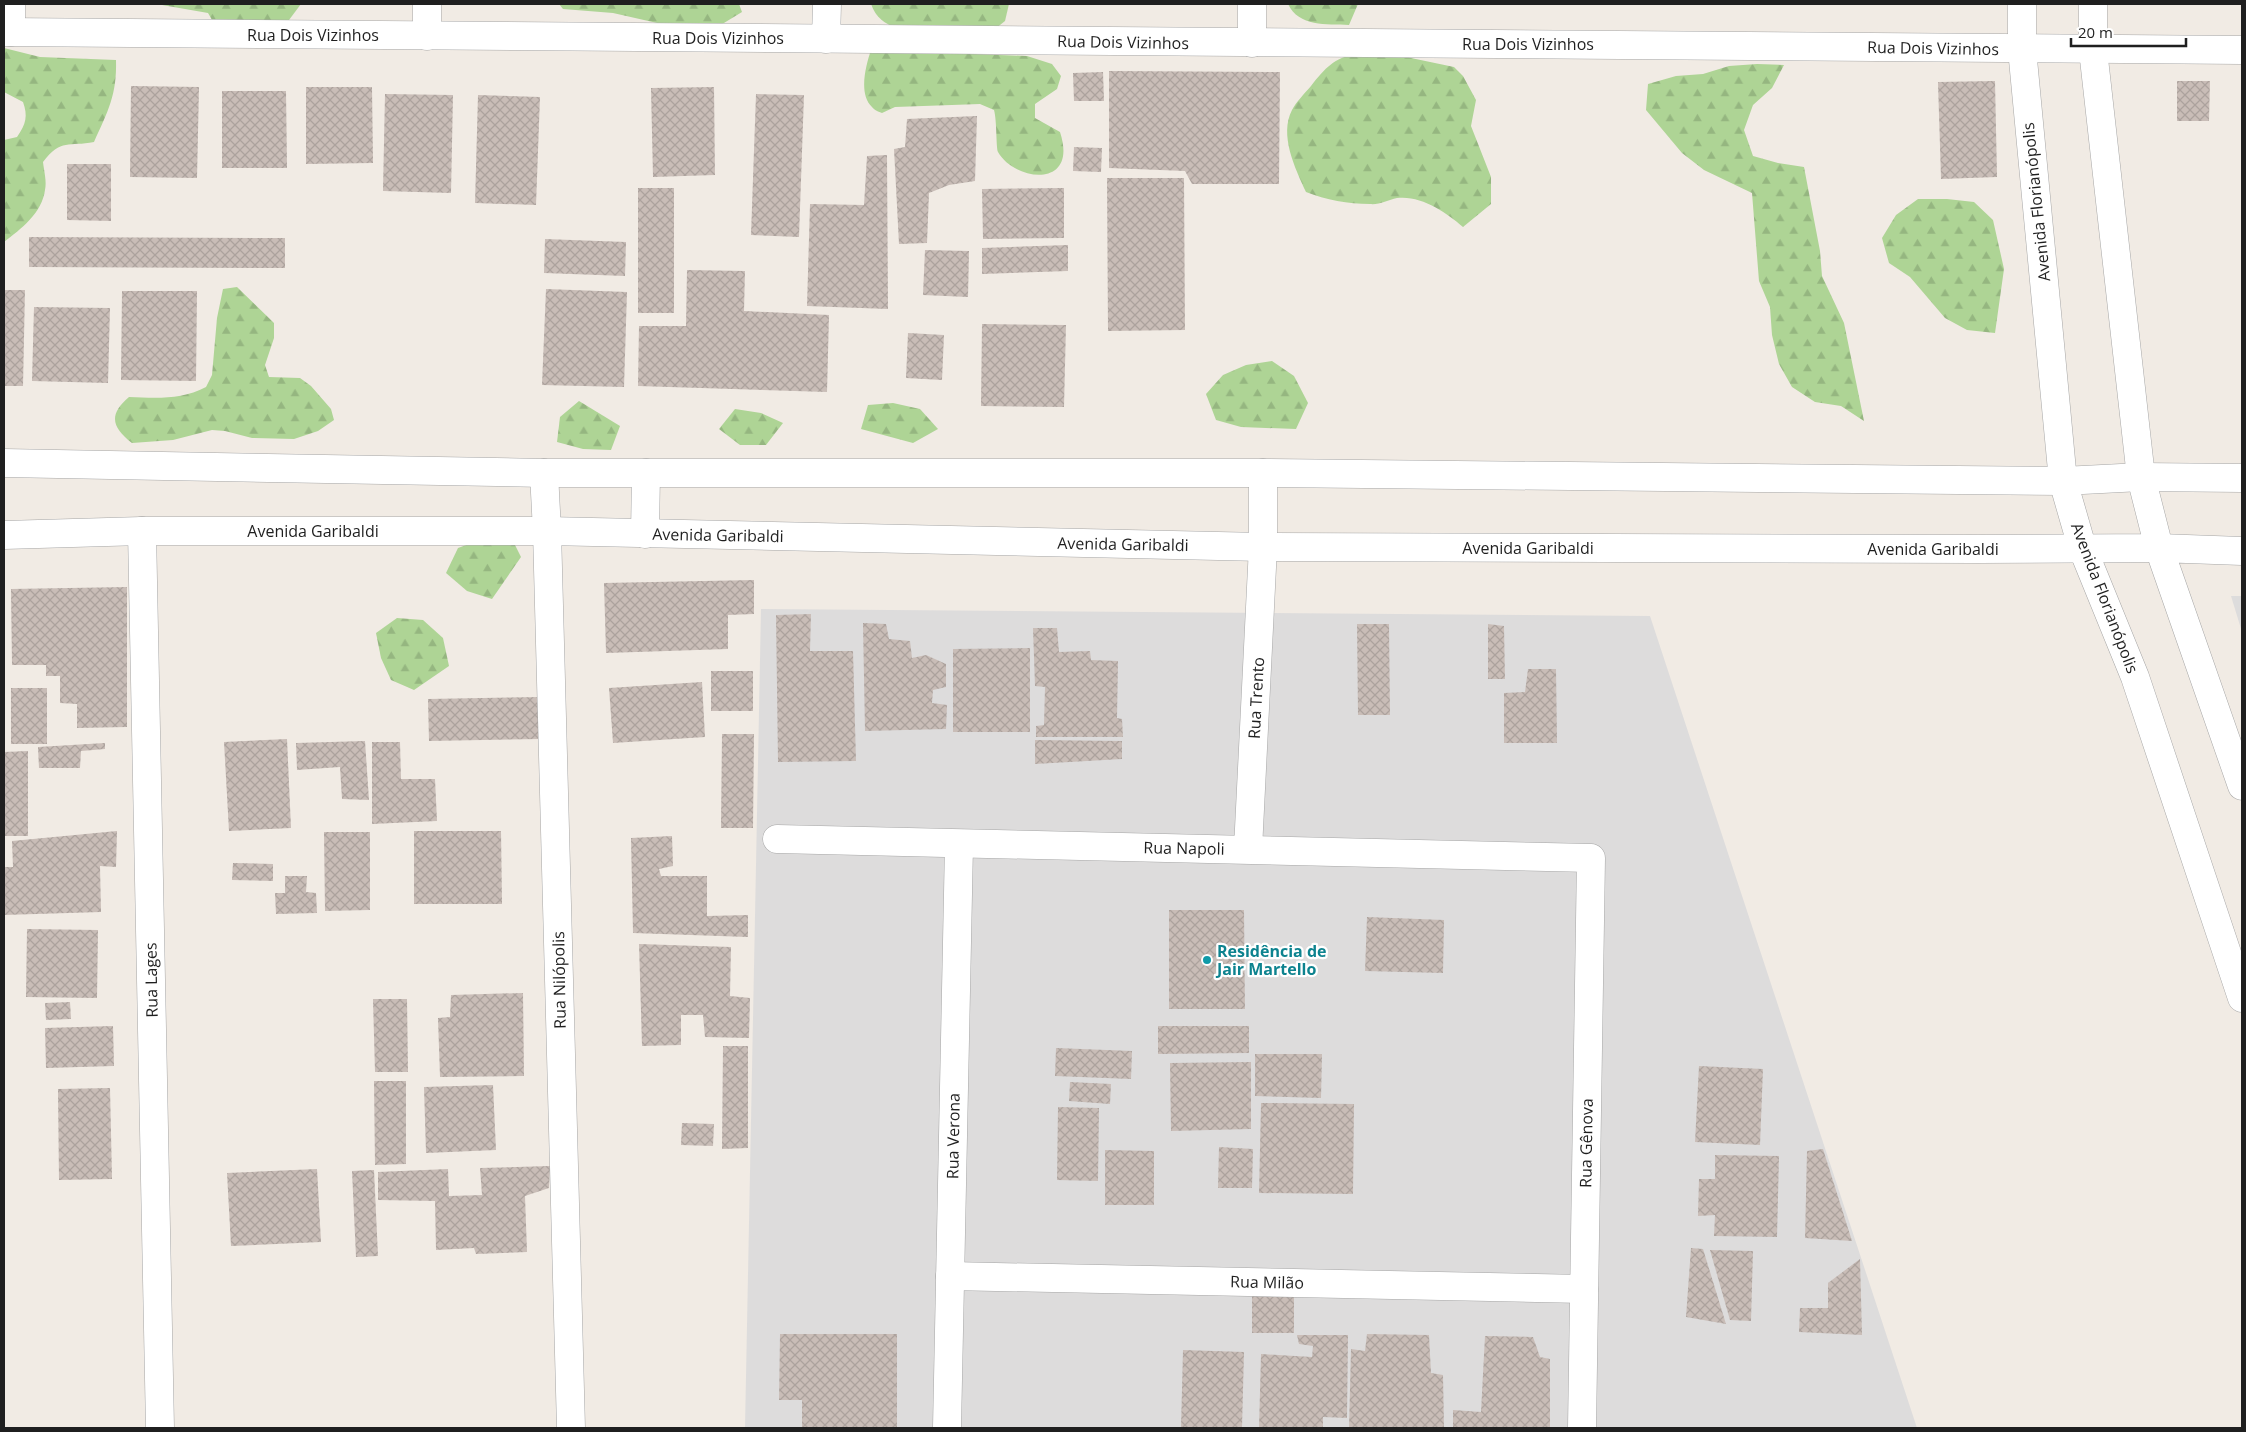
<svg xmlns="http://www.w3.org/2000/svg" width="2246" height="1432" font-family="'Open Sans',sans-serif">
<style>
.residential{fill:#dddcdc}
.forest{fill:url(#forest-firs)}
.building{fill:url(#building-cross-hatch)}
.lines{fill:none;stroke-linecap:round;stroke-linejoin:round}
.minor-casing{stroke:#a6a6a6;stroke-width:29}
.tertiary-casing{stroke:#a6a6a6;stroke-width:29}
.minor{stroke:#fff;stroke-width:28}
.tertiary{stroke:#fff;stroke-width:28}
.culture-dot{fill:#0f9aa8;stroke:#fff;stroke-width:2}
.labels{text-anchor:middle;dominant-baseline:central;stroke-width:4.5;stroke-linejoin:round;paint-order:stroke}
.street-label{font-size:16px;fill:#1f1f1f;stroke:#fff}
.culture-label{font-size:16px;font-weight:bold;fill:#0d838f;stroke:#fff;text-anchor:start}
</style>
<defs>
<pattern id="forest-firs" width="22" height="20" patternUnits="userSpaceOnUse" patternTransform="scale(1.25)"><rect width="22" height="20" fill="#aed495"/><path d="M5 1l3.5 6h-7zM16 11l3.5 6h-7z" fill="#95b680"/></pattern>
<pattern id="building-cross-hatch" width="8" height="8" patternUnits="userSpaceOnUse" patternTransform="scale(1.25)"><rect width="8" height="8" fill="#c9bdb7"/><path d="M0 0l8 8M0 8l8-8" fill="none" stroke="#aca29d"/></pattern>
</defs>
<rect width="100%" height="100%" fill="#f1ebe4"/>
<g class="residential">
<path d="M2231 596H2242V632Z"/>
<path d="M761 609 1650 616 1917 1428H745Z"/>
</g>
<g class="forest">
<path d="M83 4H301L289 20 283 23 215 25 208 13 162 5Z"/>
<path d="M559 4H739L742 12 719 26 666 25 613 13 563 9Z"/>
<path d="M871 4H1009L1005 21 995 29H898C884 23 876 18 871 4Z"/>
<path d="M1288 4H1358L1349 25C1326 24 1299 27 1288 4Z"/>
<path d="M4 48 40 57 116 60C117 95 108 111 94 142 69 147 61 138 43 162 44 171 47 182 45 190 42 213 21 229 4 242V140L17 137C26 124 28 116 23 102L4 92Z"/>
<path d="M871 50 1027 56 1052 64 1061 76 1057 89 1035 104V118L1060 132C1079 190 1014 181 998 152 996 148 997 121 994 110L980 104 895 107 882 113C879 112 874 110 872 107 858 94 866 65 871 50Z"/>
<path d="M1357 53H1399L1411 58 1454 67 1463 76 1476 100 1471 126 1491 177V204L1463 227C1446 212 1421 195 1397 198 1388 200 1379 205 1370 204 1348 204 1326 200 1306 192 1295 168 1279 135 1292 110 1296 102 1305 93 1311 86 1326 67 1333 59 1357 53Z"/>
<path d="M1757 64 1784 65 1772 88 1753 105 1744 130 1753 156 1778 163 1804 167 1820 251 1822 276 1844 323 1864 421 1841 406 1815 402 1792 387 1779 364 1772 335 1770 307 1759 281 1752 193 1704 170 1682 153 1646 110 1648 84 1676 76 1703 74 1729 66Z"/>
<path d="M1918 199H1947L1974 202 1993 220 2004 269 1995 333 1967 330 1945 318 1910 277 1889 263 1882 238 1896 215Z"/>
<path d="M237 287 274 323V338L265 365 269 377 300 378 311 386 331 409 334 420 318 431 294 439 252 438 225 431 212 430 173 440 132 443C112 427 108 415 129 397 157 398 181 400 206 387L212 375 217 318 223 289Z"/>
<path d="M1272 361 1294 376 1308 403 1296 429 1241 427 1216 420 1206 394 1223 375 1246 365Z"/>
<path d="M579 401 620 426 611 450 583 449 557 442 560 417Z"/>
<path d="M893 403 920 409 938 429 913 443 861 429 868 405Z"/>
<path d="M735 409 761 413 783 423 766 445H740L719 429Z"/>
<path d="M510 535 521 557 492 599 467 591 446 573 458 548 483 539Z"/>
<path d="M397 618 423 620 443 638 449 666 414 690 391 680 381 658 376 633Z"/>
</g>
<g class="building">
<path d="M1109 71 1280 72 1279 184H1192L1185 171 1109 168Z"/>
<path d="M1103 72 1104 101H1074L1073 73Z"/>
<path d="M1995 81 1997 177 1941 179 1938 82Z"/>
<path d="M2177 81H2210L2209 121H2177Z"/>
<path d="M131 86 199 87 197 178 130 177Z"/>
<path d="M306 87H372L373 163 306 164Z"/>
<path d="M714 87 715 175 653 177 651 88Z"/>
<path d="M222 91H286L287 168H222Z"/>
<path d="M385 94 453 95 451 193 383 191Z"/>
<path d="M756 94 804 95 799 237 751 235Z"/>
<path d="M478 95 540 97 536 205 475 203Z"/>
<path d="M977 116 975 181 949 185 929 193 927 243 899 244 894 149 905 147 907 119Z"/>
<path d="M1074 147 1102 148 1101 172 1073 171Z"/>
<path d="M887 155 888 309 807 306 810 204 864 205 867 156Z"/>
<path d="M67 164H111V221L67 220Z"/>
<path d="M1107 178H1184L1185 330 1108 331Z"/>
<rect x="638" y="188" width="36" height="125"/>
<path d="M1064 188V238L983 239 982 189Z"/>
<path d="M29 237 285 238V268L29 267Z"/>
<path d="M545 239 626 242 625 276 544 273Z"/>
<path d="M1068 245V271L982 274V248Z"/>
<path d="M925 250 969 251 968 297 923 295Z"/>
<path d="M687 270 745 271 744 311 829 315 827 392 638 386 639 326H686Z"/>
<path d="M546 289 627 292 624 387 542 385Z"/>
<path d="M4 290H25L23 386H4Z"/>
<path d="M122 291H197L196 381 121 380Z"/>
<path d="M34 307 110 308 108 383 32 381Z"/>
<path d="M982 324 1066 325 1064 407 981 406Z"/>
<path d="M908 333 944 335 942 380 906 378Z"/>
<path d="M754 580V614L728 615V649L606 653 604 583Z"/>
<path d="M127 587V727L77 728V704L60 703V676H46V665H12L11 589Z"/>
<path d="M811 614 810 651H853L856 761 778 762 776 615Z"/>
<path d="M863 623 886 624 889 639 910 641 912 658 926 655 946 664V687L933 690 932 703 947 705 946 729 865 731Z"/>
<path d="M1357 624H1389L1390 715H1358Z"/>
<path d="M1488 624 1504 626 1505 679H1488Z"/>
<path d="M1033 628H1057L1059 652 1090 651 1091 660 1118 661 1117 718 1122 719 1123 737H1036V726L1044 725 1045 687 1035 686Z"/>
<path d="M1030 648V732H953V649Z"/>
<path d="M1528 669H1556L1557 743H1504V693L1525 692Z"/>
<rect x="711" y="671" width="42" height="40"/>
<path d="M702 682 705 737 613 743 609 688Z"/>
<rect x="11" y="688" width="36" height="56"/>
<path d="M541 697V739L429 741 428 699Z"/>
<path d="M722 734H754L753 828H721Z"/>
<path d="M287 739 291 828 229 831 224 742Z"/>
<path d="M1035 740 1122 741V759L1035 764Z"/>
<path d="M365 741 369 800 342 799 340 767 297 770 296 743Z"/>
<path d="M372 742H400L401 779H435L437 821 372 824Z"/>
<path d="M105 743V749L81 751 80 768H39L38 747Z"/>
<path d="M28 751V836H4V752Z"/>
<path d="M117 831 116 867 100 866 101 912 4 915V867H13L12 841Z"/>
<path d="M414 831H501L502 904H414Z"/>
<path d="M324 832H370V910L325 911Z"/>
<path d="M672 836 673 866 659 869 661 876H707V916L748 915V937L633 933 631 838Z"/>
<path d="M233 863 273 864V881L232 880Z"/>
<path d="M285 876H307L306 892 316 893 317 913 276 914 275 893H285Z"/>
<path d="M1169 910H1244L1245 1009H1169Z"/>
<path d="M1367 917 1444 920 1443 973 1365 971Z"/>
<path d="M27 929 98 930 97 998 26 997Z"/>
<path d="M639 944 731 947 730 996 750 998 749 1038 705 1037 703 1015H681V1045L642 1046Z"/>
<path d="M523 993 524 1076 440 1077 438 1018 450 1017 451 995Z"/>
<path d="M373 999H407L408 1072H375Z"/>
<path d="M70 1002 71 1019 46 1020 45 1003Z"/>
<path d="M113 1026 114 1066 46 1068 45 1028Z"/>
<path d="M1158 1026H1249V1053L1158 1054Z"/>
<path d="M723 1046H748V1148L722 1149Z"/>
<path d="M1056 1048 1132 1051 1131 1079 1055 1076Z"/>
<path d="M1255 1054H1322L1321 1098 1255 1096Z"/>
<path d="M1251 1062V1129L1171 1131 1170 1063Z"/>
<path d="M1699 1066 1763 1069 1760 1145 1695 1142Z"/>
<path d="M374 1081H406V1164L375 1165Z"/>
<path d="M1070 1082 1111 1084 1110 1104 1069 1101Z"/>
<path d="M493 1085 496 1150 426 1153 424 1087Z"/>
<path d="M110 1088 112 1179 59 1180 58 1089Z"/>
<path d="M1261 1103 1354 1104 1353 1194 1259 1193Z"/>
<path d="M1058 1107 1099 1108 1098 1181 1057 1180Z"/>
<path d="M682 1123 714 1124 713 1146 681 1145Z"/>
<path d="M1219 1147 1253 1149 1252 1188H1218Z"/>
<path d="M1823 1149 1852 1241 1805 1238 1807 1151Z"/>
<path d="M1105 1150 1154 1151V1205H1105Z"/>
<path d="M1715 1155 1779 1156 1777 1237 1714 1236 1715 1215 1698 1216 1699 1179H1715Z"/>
<path d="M550 1166 549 1188 525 1196 527 1252 476 1254 474 1248 436 1250 435 1201 378 1200V1172L448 1169 449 1196 482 1195 480 1168Z"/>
<path d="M317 1169 321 1242 231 1246 227 1173Z"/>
<path d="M374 1170 378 1256 356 1257 352 1171Z"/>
<path d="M1691 1248 1703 1249 1726 1324 1686 1317Z"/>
<path d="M1710 1250 1753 1251 1751 1321 1730 1320Z"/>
<path d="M1860 1259 1862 1335 1799 1332 1800 1308H1828V1283Z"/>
<rect x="1252" y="1287" width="42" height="46"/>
<path d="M780 1334H897V1427H802V1400H779Z"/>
<path d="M1367 1334 1429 1335 1431 1373 1443 1375 1444 1428H1349L1351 1349 1365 1351Z"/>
<path d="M1297 1335H1348L1347 1418 1323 1417V1428H1259L1261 1354 1312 1357 1313 1346 1299 1344Z"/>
<path d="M1485 1336 1533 1337 1540 1357 1550 1359V1428H1453V1410L1481 1412Z"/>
<path d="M1183 1350 1244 1352 1242 1428H1181Z"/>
</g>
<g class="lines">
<defs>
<g id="minor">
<path d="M427 4V36"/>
<path d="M1252 4V43"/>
<path d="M4 32 2242 50"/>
<path d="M11 32V4"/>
<path d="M826 39 827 4"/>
<path d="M2141 477 2242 478"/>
<path d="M142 531 160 1428"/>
<path d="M547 531 571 1428"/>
<path d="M2082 547 2135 677 2242 998"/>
<path d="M2242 551 2159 548 2242 786"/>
<path d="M777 839 1591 858 1582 1428"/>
<path d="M1248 849 1263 547"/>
<path d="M950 1276 1584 1289"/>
<path d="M947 1428 959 845"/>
</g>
<g id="tertiary">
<path d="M2022 4V49L2063 481 2082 547"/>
<path d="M4 463 544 473H1263L2063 481 2141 477"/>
<path d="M544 473 547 531"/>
<path d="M645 534 646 473"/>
<path d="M4 535 142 531H547L1263 547 1978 549 2159 548 2141 477 2093 50V4"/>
<path d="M1263 547V473"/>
</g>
</defs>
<use href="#minor" class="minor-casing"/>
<use href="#tertiary" class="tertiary-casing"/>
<use href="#minor" class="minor"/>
<use href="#tertiary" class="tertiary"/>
</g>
<circle class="culture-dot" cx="1207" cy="960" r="5"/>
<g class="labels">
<g class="street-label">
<text x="313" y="35">Rua Dois Vizinhos</text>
<text x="718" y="38">Rua Dois Vizinhos</text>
<text transform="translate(1123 42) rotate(1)">Rua Dois Vizinhos</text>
<text x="1528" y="44">Rua Dois Vizinhos</text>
<text transform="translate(1933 48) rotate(1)">Rua Dois Vizinhos</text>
<text transform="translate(2036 202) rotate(-96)">Avenida Florianópolis</text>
<text x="313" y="531">Avenida Garibaldi</text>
<text transform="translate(718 535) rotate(1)">Avenida Garibaldi</text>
<text transform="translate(1123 544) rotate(1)">Avenida Garibaldi</text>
<text x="1528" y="548">Avenida Garibaldi</text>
<text x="1933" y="549">Avenida Garibaldi</text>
<text transform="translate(2105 598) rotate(69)">Avenida Florianópolis</text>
<text transform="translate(1256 698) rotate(-87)">Rua Trento</text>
<text transform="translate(1184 848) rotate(1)">Rua Napoli</text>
<text transform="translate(151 980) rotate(-91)">Rua Lages</text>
<text transform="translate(559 980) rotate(-91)">Rua Nilópolis</text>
<text transform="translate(953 1136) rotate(-89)">Rua Verona</text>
<text transform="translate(1586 1143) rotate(-89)">Rua Gênova</text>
<text transform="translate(1267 1282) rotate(1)">Rua Milão</text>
</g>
<g class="culture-label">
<text x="1217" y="951">Residência de<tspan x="1217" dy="18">Jair Martello</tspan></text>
</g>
</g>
<rect width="2246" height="1432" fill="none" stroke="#1f1f1f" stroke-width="10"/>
<path d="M2071 38v8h115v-8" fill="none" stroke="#1f1f1f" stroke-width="2.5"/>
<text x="2078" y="38" font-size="15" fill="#1f1f1f" stroke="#ffffff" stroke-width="4" paint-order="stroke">20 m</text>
</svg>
